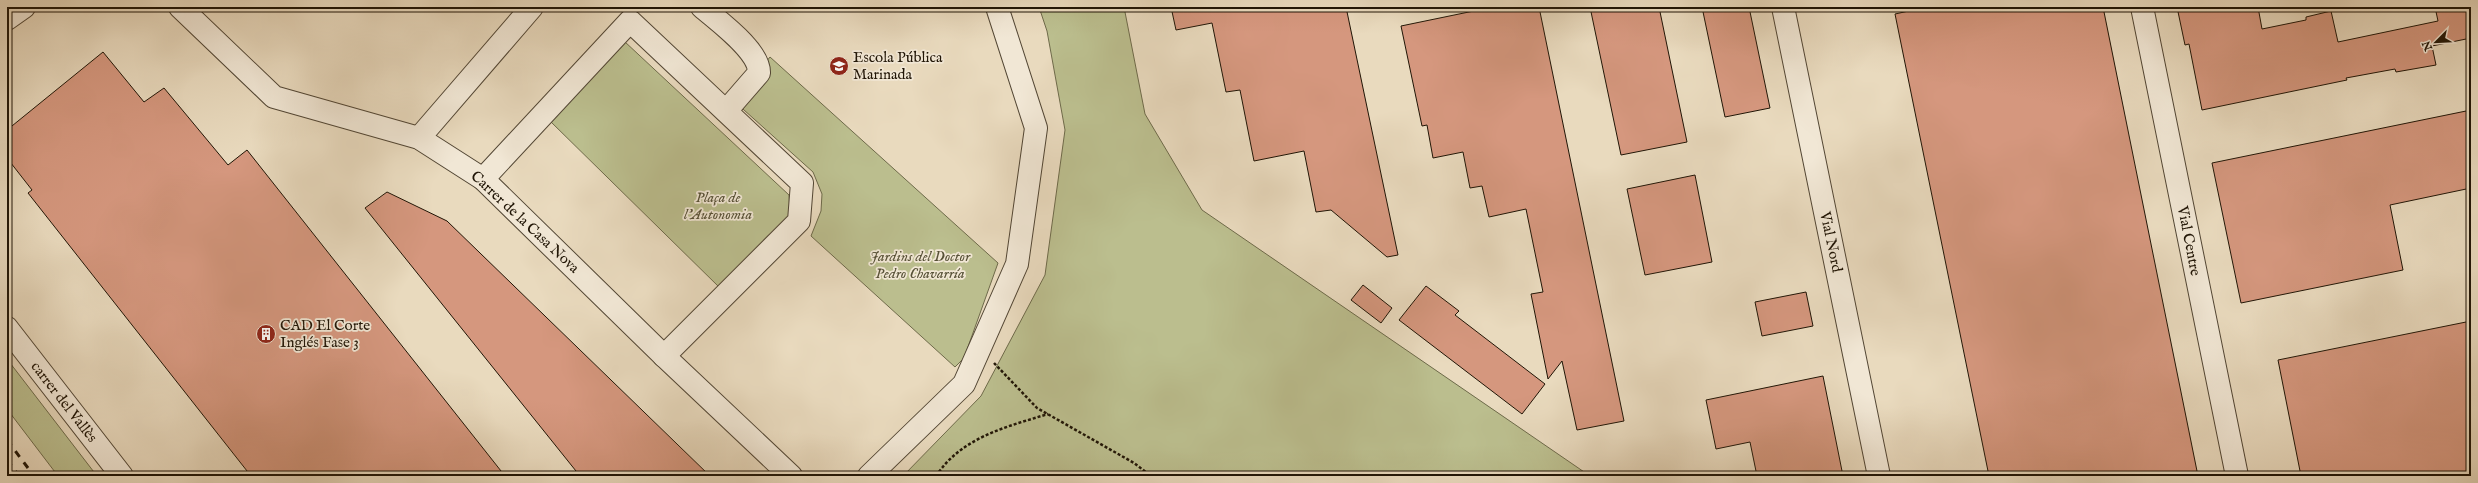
<svg xmlns="http://www.w3.org/2000/svg" width="2478" height="483" font-family="'IM FELL English',serif">
<style>
.green{fill:#bbbe8e;stroke:#6e6a4a}
.building{fill:#d5977e;stroke:#201506}
.lines{fill:none;stroke-linecap:round;stroke-linejoin:round}
.minor-casing{stroke:#524634;stroke-width:24}
.path{stroke:#201506;stroke-width:2.5;stroke-dasharray:3 2;stroke-linecap:butt}
.minor{stroke:#f1e7d5;stroke-width:22}
.rail{stroke:#201506;stroke-width:3;stroke-dasharray:7 7;stroke-linecap:butt}
.labels{text-anchor:middle;dominant-baseline:central;stroke-width:3.5;stroke-linejoin:round;paint-order:stroke}
.poi-label{font-size:15px;fill:#201506;stroke:#f1e7d5;text-anchor:start}
.park-label{font-size:15px;font-style:italic;fill:#565036;stroke:#f1e7d5}
.street-label{font-size:15px;fill:#201506;stroke:#f1e7d5}
</style>
<rect width="100%" height="100%" fill="#e9dabe"/>
<filter id="stains"><feTurbulence type="fractalNoise" baseFrequency=".005" numOctaves="4"/><feColorMatrix values="0 0 0 0 .2 0 0 0 0 .09 0 0 0 0 .02 0 0 0 .5 -.17"/></filter>
<radialGradient id="worn" r=".72"><stop offset=".6" stop-color="#630" stop-opacity="0"/><stop offset="1" stop-color="#630" stop-opacity=".3"/></radialGradient>
<g class="green">
<path d="M1039 7H1124L1145 114 1202 210 1590 476H903L981 396 1045 275 1065 130 1047 31Z"/>
<path d="M624 41 789 195 790 214 719 287 550 121Z"/>
<path d="M770 57 998 263 964 358 955 367 811 236 821 211 822 194 813 172 734 101Z"/>
<path d="M7 359 97 476H58L7 409Z"/>
</g>
<g class="building">
<path d="M1171 7H1346L1398 255 1387 257 1331 210 1316 212 1304 151 1254 161 1240 90 1226 92 1212 23 1176 30Z"/>
<path d="M1493 7H1539L1624 421 1577 430 1562 361 1548 379 1531 294 1543 292 1526 209 1489 217 1482 186 1470 188 1463 152 1433 158 1427 125 1422 126 1401 26Z"/>
<path d="M1590 7H1659L1687 142 1621 155Z"/>
<path d="M1702 7H1749L1770 108 1725 117Z"/>
<path d="M1927 7H2103L2198 476H1989L1895 14Z"/>
<path d="M2177 7H2258L2262 29 2306 20V17L2331 11 2338 42 2438 21 2435 7H2471V38L2432 46 2436 65 2396 72 2395 69 2346 78 2347 80 2202 110 2189 44 2185 45Z"/>
<path d="M103 52 144 102 164 88 228 165 247 150 505 476H251L28 193 32 190 7 158V130Z"/>
<path d="M2471 110V188L2390 205 2403 270 2241 303 2212 163Z"/>
<path d="M1695 175 1712 262 1645 275 1627 189Z"/>
<path d="M387 192 447 221 710 476H580L365 208Z"/>
<path d="M1363 285 1392 308 1381 323 1351 300Z"/>
<path d="M1426 286 1459 311 1455 315 1545 384 1522 414 1399 320Z"/>
<path d="M1806 292 1813 326 1762 336 1755 302Z"/>
<path d="M2471 321V476H2301L2278 360Z"/>
<path d="M1823 376 1843 476H1757L1750 442 1716 449 1706 400Z"/>
</g>
<g class="lines">
<defs>
<g id="minor">
<path d="M180 7 274 97 419 138 483 179 664 356 791 476"/>
<path d="M702 7C718 21 760 51 759 73L726 111"/>
<path d="M1783 7 1879 476"/>
<path d="M2142 7 2237 476"/>
<path d="M7 19 24 7"/>
<path d="M419 138 532 7"/>
<path d="M483 179 630 21 802 183 799 221 664 356"/>
<path d="M7 328 122 476"/>
<path d="M869 476 964 384 1017 264 1036 128 997 7"/>
</g>
</defs>
<use href="#minor" class="minor-casing"/>
<g class="path">
<path d="M994 363 1037 408 1134 463 1151 476"/>
<path d="M936 476C962 437 1006 427 1048 414"/>
</g>
<use href="#minor" class="minor"/>
<g class="rail">
<path d="M7 440 34 476"/>
<path d="M7 460 19 476"/>
</g>
</g>
<defs>
<symbol id="school-disc" viewBox="-11 -11 22 22"><circle r="9.5" fill="#8f2418" stroke="#f1e7d5"/><path d="M0-5L7-2L0 1L-7-2ZM-4 1L0 2.5L4 1V4Q0 6-4 4Z" fill="#fff"/></symbol>
<symbol id="building-disc" viewBox="-11 -11 22 22"><circle r="9.5" fill="#8f2418" stroke="#f1e7d5"/><path d="M-4-6H4V6H1V3H-1V6H-4ZM-2.5-4.3h1.7v1.8h-1.7ZM.8-4.3h1.7v1.8H.8ZM-2.5-1h1.7V.8h-1.7ZM.8-1h1.7V.8H.8Z" fill="#fff"/></symbol>
</defs>
<g fill-rule="evenodd">
<use href="#school-disc" x="828" y="55" width="22" height="22"/>
<use href="#building-disc" x="255" y="323" width="22" height="22"/>
</g>
<g class="labels">
<g class="poi-label">
<text x="853" y="57">Escola Pública<tspan x="853" dy="17">Marinada</tspan></text>
<text x="280" y="325">CAD El Corte<tspan x="280" dy="17">Inglés Fase 3</tspan></text>
</g>
<g class="park-label">
<text x="718" y="197">Plaça de<tspan x="718" dy="17">l'Autonomia</tspan></text>
<text x="920" y="256">Jardins del Doctor<tspan x="920" dy="17">Pedro Chavarría</tspan></text>
</g>
<g class="street-label">
<text transform="translate(525 222) rotate(43)">Carrer de la Casa Nova</text>
<text transform="translate(2189 241) rotate(79)">Vial Centre</text>
<text transform="translate(1831 242) rotate(78)">Vial Nord</text>
<text transform="translate(64 402) rotate(52)">carrer del Vallès</text>
</g>
</g>
<rect width="2478" height="483" fill="none" stroke="#e9dabe" stroke-width="24"/>
<rect x="8" y="8" width="2462" height="467" fill="none" stroke="#201506" stroke-width="2"/>
<rect x="12" y="12" width="2454" height="459" fill="none" stroke="#201506"/>
<g transform="translate(2436 42) rotate(246)" stroke="#f1e7d5" stroke-width="3" paint-order="stroke">
<path d="M0-3L7 15L0 10L-7 15Z" fill="#201506"/>
<text y="-6" font-size="11" font-weight="bold" text-anchor="middle" fill="#201506">N</text>
</g>
<rect width="100%" height="100%" filter="url(#stains)"/>
<rect width="100%" height="100%" fill="url(#worn)"/>
</svg>
